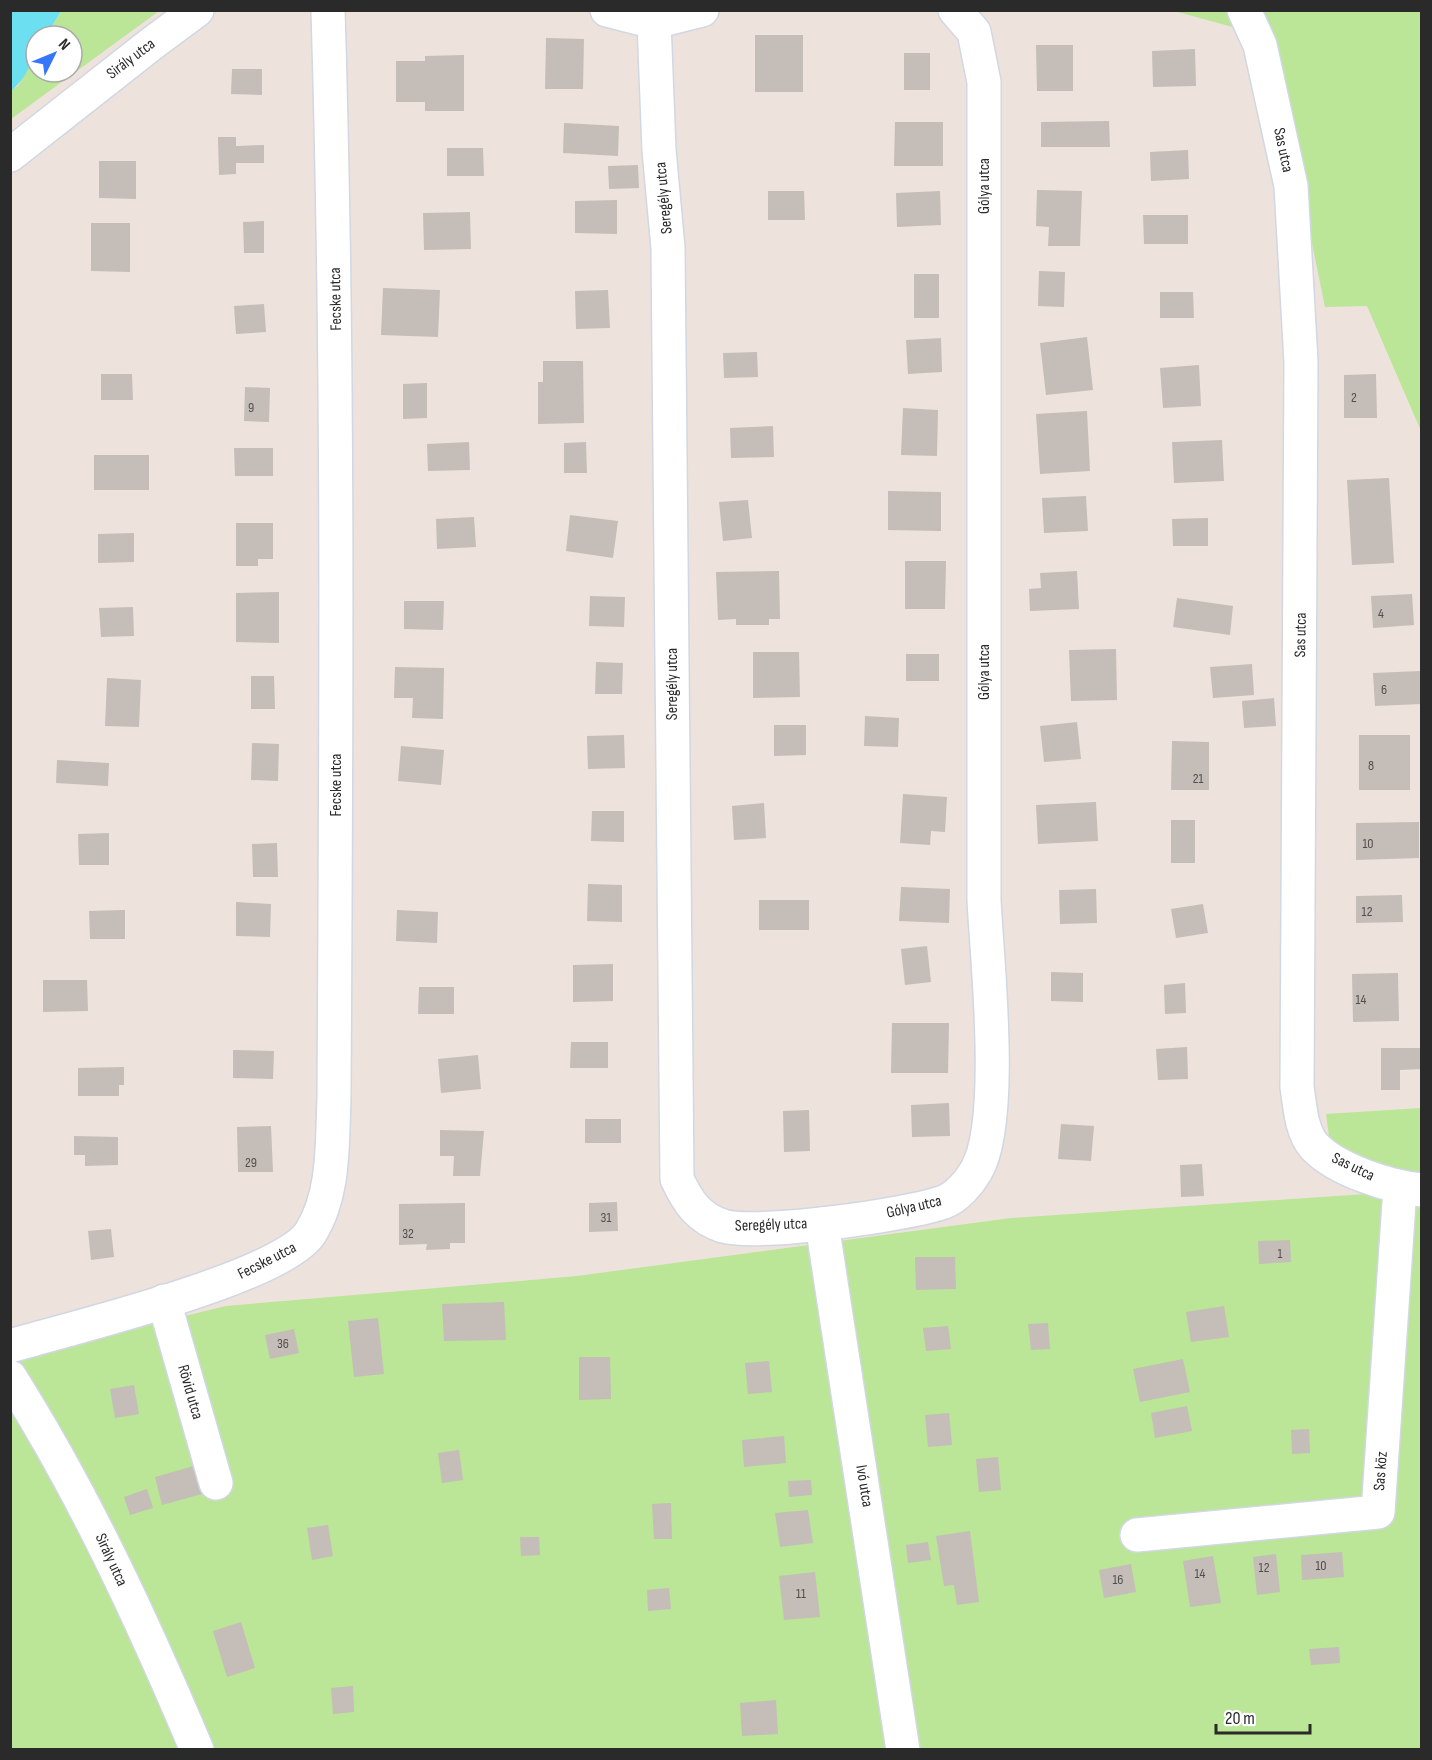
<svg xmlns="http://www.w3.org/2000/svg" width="1432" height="1760" font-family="'Sofia Sans Condensed',sans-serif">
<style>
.green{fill:#bbe597}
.water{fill:#6cdff1}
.building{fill:#c5bdb8}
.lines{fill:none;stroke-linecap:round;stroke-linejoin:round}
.minor-casing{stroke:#d1d7e3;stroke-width:36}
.minor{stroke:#fff;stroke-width:33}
.labels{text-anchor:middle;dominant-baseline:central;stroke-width:4.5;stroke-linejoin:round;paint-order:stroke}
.number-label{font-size:14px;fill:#514f4e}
.street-label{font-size:16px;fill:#2a2a2a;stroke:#fff}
</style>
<rect width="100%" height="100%" fill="#ede3dc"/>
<g class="green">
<path d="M61 11H159L11 119 10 91 18 86 36 54V72H72V36H46Z"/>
<path d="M1174 11H1421V431L1367 306 1325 307 1300 185 1251 32Z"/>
<path d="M1421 1108V1182L1345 1154 1329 1136 1326 1114Z"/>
<path d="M1381 1193 1421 1196V1749H11V1358L226 1306 577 1276 1011 1218Z"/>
</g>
<path class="water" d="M11 10 61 11 46 36H36C36 56 27 78 11 91Z"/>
<g class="building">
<rect x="755" y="35" width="48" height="57"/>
<path d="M546 38 584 39 583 89H545Z"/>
<path d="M1036 45H1073V91H1037Z"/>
<path d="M1195 49 1196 86 1153 87 1152 51Z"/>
<rect x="904" y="53" width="26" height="37"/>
<path d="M464 55V111H425V102H396V61H425V56Z"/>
<path d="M232 69H262V95L231 94Z"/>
<path d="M1109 121 1110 147H1041V122Z"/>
<path d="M895 122H943V166H894Z"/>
<path d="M564 123 619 126 618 156 563 153Z"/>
<path d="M218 137H236V146L264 145V163H236V174L219 175Z"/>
<path d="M447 148H483L484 176H447Z"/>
<path d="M1188 150 1189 179 1151 181 1150 152Z"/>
<path d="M99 161H136V199L99 198Z"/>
<path d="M638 165 639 188 609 189 608 166Z"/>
<path d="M1037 190 1082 191 1080 246H1048L1049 227 1036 226Z"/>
<path d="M768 191H804L805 220H768Z"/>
<path d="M940 191 941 225 897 227 896 193Z"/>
<path d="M617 200V234L575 233V201Z"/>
<path d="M470 212 471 249 424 250 423 213Z"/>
<path d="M1143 215H1188V244H1144Z"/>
<path d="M264 221V253H244L243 222Z"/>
<path d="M91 223H130V272L91 271Z"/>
<path d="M1039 271 1065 272 1064 307 1038 306Z"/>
<rect x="914" y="274" width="25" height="44"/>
<path d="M383 288 440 290 438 337 381 335Z"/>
<path d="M608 290 610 328 576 329 575 291Z"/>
<path d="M1160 292H1193L1194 318H1160Z"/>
<path d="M264 304 266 332 236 334 234 306Z"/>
<path d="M1087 337 1093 390 1046 395 1040 343Z"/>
<path d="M941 338 942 372 908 374 906 340Z"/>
<path d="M757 352 758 377 724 378 723 353Z"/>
<path d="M543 361H583L584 423 538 424V382H543Z"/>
<path d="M1199 365 1201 406 1163 408 1160 368Z"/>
<path d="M101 374H132L133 400H101Z"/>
<path d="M1376 374 1377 418H1344V375Z"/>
<path d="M427 383V418L403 419V384Z"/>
<path d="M245 387 270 388 269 422 244 421Z"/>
<path d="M903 408 938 410 937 456 901 455Z"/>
<path d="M1087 411 1090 471 1040 474 1036 414Z"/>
<path d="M773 426 774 457 731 458 730 428Z"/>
<path d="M1222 440 1224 481 1174 483 1172 442Z"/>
<path d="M469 442 470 470 428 471 427 444Z"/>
<path d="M586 442 587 473H564V443Z"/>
<path d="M234 448H273V476H235Z"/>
<rect x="94" y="455" width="55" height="35"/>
<path d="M1389 478 1394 563 1352 565 1347 480Z"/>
<path d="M888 491 941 492V531L888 530Z"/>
<path d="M1086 496 1088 531 1044 533 1042 498Z"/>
<path d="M748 500 752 538 723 541 719 502Z"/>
<path d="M570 515 618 521 613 558 566 551Z"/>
<path d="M474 517 476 547 437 549 436 519Z"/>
<path d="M1208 518V546H1173L1172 519Z"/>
<path d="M236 523H273V559H258V566H236Z"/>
<path d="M134 533V562L98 563V534Z"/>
<path d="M905 561H946L945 609H905Z"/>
<path d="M779 571 780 619H769V625H736V619L718 620 716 572Z"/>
<path d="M1077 571 1079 609 1030 611 1029 589 1041 588 1040 573Z"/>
<path d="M279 592V643L236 642V593Z"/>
<path d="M1412 594 1414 625 1373 628 1371 596Z"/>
<path d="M590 596 625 597 624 627 589 626Z"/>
<path d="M1177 598 1233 606 1230 635 1173 627Z"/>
<path d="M404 601H444L443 630 404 629Z"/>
<path d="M133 607 134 636 101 637 99 608Z"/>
<path d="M1116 649 1117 700 1071 701 1069 650Z"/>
<path d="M753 652H799L800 697 753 698Z"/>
<rect x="906" y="654" width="33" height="27"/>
<path d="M596 662 623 663 622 694H595Z"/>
<path d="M1252 664 1254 695 1213 698 1210 667Z"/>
<path d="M395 667 444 668 443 719 412 718 413 698H394Z"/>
<path d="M1420 671 1421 704 1375 706 1373 673Z"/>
<path d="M251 676H274L275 709H251Z"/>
<path d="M107 678 141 680 139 727 105 726Z"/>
<path d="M1274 698 1276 726 1244 728 1242 701Z"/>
<path d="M865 716 899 718 898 747 864 746Z"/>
<path d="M1077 722 1081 759 1044 762 1040 726Z"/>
<path d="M774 725H806V755L774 756Z"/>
<path d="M624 735 625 768 588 769 587 736Z"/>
<rect x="1359" y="735" width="51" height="55"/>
<path d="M1172 741 1209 742V790H1171Z"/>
<path d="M252 743 279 744 278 781 251 780Z"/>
<path d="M401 746 444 750 441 785 398 781Z"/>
<path d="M57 760 109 763 108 786 56 783Z"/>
<path d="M903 794 947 797 945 832 931 831 930 845 900 843Z"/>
<path d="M1096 802 1098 841 1038 844 1036 805Z"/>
<path d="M764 803 766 838 734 840 732 806Z"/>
<path d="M592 811H624V842L591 841Z"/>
<rect x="1171" y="820" width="24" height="43"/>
<path d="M1419 822V858L1356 860V823Z"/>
<path d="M109 833V865H79L78 834Z"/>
<path d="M277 843 278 877H253L252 844Z"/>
<path d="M588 884 622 885V922L587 921Z"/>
<path d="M901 887 950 889 949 923 899 921Z"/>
<path d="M1096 889 1097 923 1060 924 1059 890Z"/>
<path d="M1402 895 1403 922 1356 923V896Z"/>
<rect x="759" y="900" width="50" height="30"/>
<path d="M236 902 271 904 270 937 236 936Z"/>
<path d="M1203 904 1208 933 1176 938 1171 909Z"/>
<path d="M125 910V939H90L89 911Z"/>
<path d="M397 910 438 912 437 943 396 941Z"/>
<path d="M927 946 931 982 905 985 901 949Z"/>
<path d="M613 964V1001L573 1002V965Z"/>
<path d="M1051 972 1083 973V1002L1051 1001Z"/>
<path d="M1398 973 1399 1021 1353 1022 1352 974Z"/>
<path d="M43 980H87L88 1011 43 1012Z"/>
<path d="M1185 983 1186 1013 1165 1014 1164 985Z"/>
<path d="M419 987H454V1014H418Z"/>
<path d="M892 1023H949L948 1073H891Z"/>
<path d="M571 1042H608V1068H570Z"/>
<path d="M1187 1047 1188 1079 1158 1080 1156 1049Z"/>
<path d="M1381 1048H1422V1069L1400 1070V1090H1381Z"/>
<path d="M233 1050 274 1051 273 1079 233 1078Z"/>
<path d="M478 1055 481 1089 441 1093 438 1059Z"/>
<path d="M124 1067V1085H119V1096H78V1068Z"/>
<path d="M949 1103 950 1136 912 1137 911 1105Z"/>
<path d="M809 1110 810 1151 784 1152 783 1111Z"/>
<rect x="585" y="1119" width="36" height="24"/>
<path d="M1061 1124 1094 1126 1091 1161 1058 1159Z"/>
<path d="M271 1126 273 1172H238L237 1127Z"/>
<path d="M440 1130 484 1131 480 1176H453L454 1156H440Z"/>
<path d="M74 1136 118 1137V1165L85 1166V1155H74Z"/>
<path d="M1202 1164 1204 1196 1181 1197 1180 1165Z"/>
<path d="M617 1202 618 1231 589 1232V1203Z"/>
<path d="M465 1203V1243H450V1249L426 1250 427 1244 399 1245V1204Z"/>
<path d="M111 1229 114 1257 91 1260 88 1231Z"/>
<path d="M1290 1240 1291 1262 1259 1264 1258 1241Z"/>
<path d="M915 1257H955L956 1289 916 1290Z"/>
<path d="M504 1302 506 1340 444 1341 442 1304Z"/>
<path d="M1224 1306 1229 1337 1191 1342 1186 1312Z"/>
<path d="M378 1318 384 1374 354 1377 348 1321Z"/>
<path d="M1048 1323 1050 1349 1031 1350 1028 1324Z"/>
<path d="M948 1326 951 1349 926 1351 923 1328Z"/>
<path d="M294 1329 299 1353 270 1359 265 1335Z"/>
<path d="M579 1357H610L611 1399 579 1400Z"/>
<path d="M1183 1359 1190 1392 1140 1402 1133 1369Z"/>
<path d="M769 1361 772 1392 748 1394 745 1363Z"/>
<path d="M134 1385 139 1414 115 1418 110 1389Z"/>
<path d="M1187 1406 1192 1431 1155 1438 1151 1413Z"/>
<path d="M949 1413 952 1445 928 1447 925 1415Z"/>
<path d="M1309 1429 1310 1453 1292 1454 1291 1430Z"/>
<path d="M784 1436 786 1463 744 1467 742 1440Z"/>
<path d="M459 1450 463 1480 442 1483 438 1453Z"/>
<path d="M998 1457 1001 1490 979 1492 976 1459Z"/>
<path d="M194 1466 202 1494 162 1505 155 1477Z"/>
<path d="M811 1480 812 1495 789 1497 788 1481Z"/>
<path d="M147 1489 153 1508 130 1515 124 1497Z"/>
<path d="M671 1503 672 1539H654L652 1504Z"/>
<path d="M808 1510 813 1543 780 1547 775 1513Z"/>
<path d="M328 1525 333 1556 312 1560 307 1528Z"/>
<path d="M970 1531 979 1602 957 1605 954 1585 944 1586 936 1536Z"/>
<path d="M520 1537H539L540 1555 521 1556Z"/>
<path d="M928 1542 931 1560 908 1563 906 1545Z"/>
<path d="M1342 1552 1344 1577 1302 1580 1301 1555Z"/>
<path d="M1276 1554 1280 1592 1257 1595 1253 1557Z"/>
<path d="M1213 1556 1221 1603 1190 1607 1183 1561Z"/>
<path d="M1131 1564 1136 1592 1104 1598 1099 1570Z"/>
<path d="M815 1572 820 1617 784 1620 779 1576Z"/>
<path d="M669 1588 671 1609 648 1611 647 1590Z"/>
<path d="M241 1622 255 1668 227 1677 213 1631Z"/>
<path d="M1339 1647 1340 1663 1311 1665 1309 1649Z"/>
<path d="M353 1686 354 1712 333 1714 331 1688Z"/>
<path d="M776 1700 778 1734 742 1736 740 1703Z"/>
</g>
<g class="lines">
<defs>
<g id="minor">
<path d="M607 10 654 22 702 10"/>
<path d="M1244 10 1260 45 1291 186 1301 362 1297 1087C1300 1106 1301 1131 1314 1146 1336 1170 1390 1187 1422 1190"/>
<path d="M654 22 659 150 668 248 677 1179C688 1202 698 1218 723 1226 758 1236 908 1215 944 1202 957 1197 969 1183 976 1171 1005 1123 987 960 984 900V82L974 32 955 10"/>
<path d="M10 155 150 45 197 10"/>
<path d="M822 1224 903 1750"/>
<path d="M164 1301 216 1483"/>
<path d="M10 1346C68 1329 284 1277 311 1232 335 1193 332 1142 334 1098 336 735 339 373 328 10"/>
<path d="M10 1377C84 1494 143 1622 197 1750"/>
<path d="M1137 1535 1378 1512 1400 1188"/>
</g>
</defs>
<use href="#minor" class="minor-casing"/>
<use href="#minor" class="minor"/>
</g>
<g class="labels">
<g class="number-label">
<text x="1354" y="397">2</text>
<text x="251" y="407">9</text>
<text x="1381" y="613">4</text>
<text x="1384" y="689">6</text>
<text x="1371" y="765">8</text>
<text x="1198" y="778">21</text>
<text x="1368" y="843">10</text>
<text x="1367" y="911">12</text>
<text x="1361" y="999">14</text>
<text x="251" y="1162">29</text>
<text x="606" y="1217">31</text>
<text x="408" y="1233">32</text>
<text x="1280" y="1253">1</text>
<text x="283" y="1343">36</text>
<text x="1321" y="1565">10</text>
<text x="1264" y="1567">12</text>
<text x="1200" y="1573">14</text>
<text x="1118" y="1579">16</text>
<text x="801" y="1593">11</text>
</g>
<g class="street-label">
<text transform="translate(131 59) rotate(-37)">Sirály utca</text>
<text transform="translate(1283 150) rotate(78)">Sas utca</text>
<text transform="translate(984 186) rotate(-90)">Gólya utca</text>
<text transform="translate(664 198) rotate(-95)">Seregély utca</text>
<text transform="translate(336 299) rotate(-91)">Fecske utca</text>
<text transform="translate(1301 635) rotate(-89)">Sas utca</text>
<text transform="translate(984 672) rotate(-90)">Gólya utca</text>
<text transform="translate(672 684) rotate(-90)">Seregély utca</text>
<text transform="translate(336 785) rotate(-90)">Fecske utca</text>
<text transform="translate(1353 1167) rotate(26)">Sas utca</text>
<text transform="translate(914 1207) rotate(-13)">Gólya utca</text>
<text transform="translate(771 1225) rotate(-2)">Seregély utca</text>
<text transform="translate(267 1261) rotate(-27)">Fecske utca</text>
<text transform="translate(190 1392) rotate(74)">Rövid utca</text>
<text transform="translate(1381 1471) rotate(-86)">Sas köz</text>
<text transform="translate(864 1486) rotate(81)">Ivó utca</text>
<text transform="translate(111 1560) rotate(65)">Sirály utca</text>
</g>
</g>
<rect width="1432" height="1760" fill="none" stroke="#2a2a2a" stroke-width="24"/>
<g transform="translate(54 54) rotate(47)"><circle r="28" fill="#ffffff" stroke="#aaaaaa" stroke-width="1.5"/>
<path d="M0-4.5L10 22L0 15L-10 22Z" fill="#3776fe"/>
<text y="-9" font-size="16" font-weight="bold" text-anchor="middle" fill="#2a2a2a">N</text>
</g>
<path d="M1216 1724v9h94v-9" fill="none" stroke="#2a2a2a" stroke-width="3"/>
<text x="1225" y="1724" font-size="18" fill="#2a2a2a" stroke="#ffffff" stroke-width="4.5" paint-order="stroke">20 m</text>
</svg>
